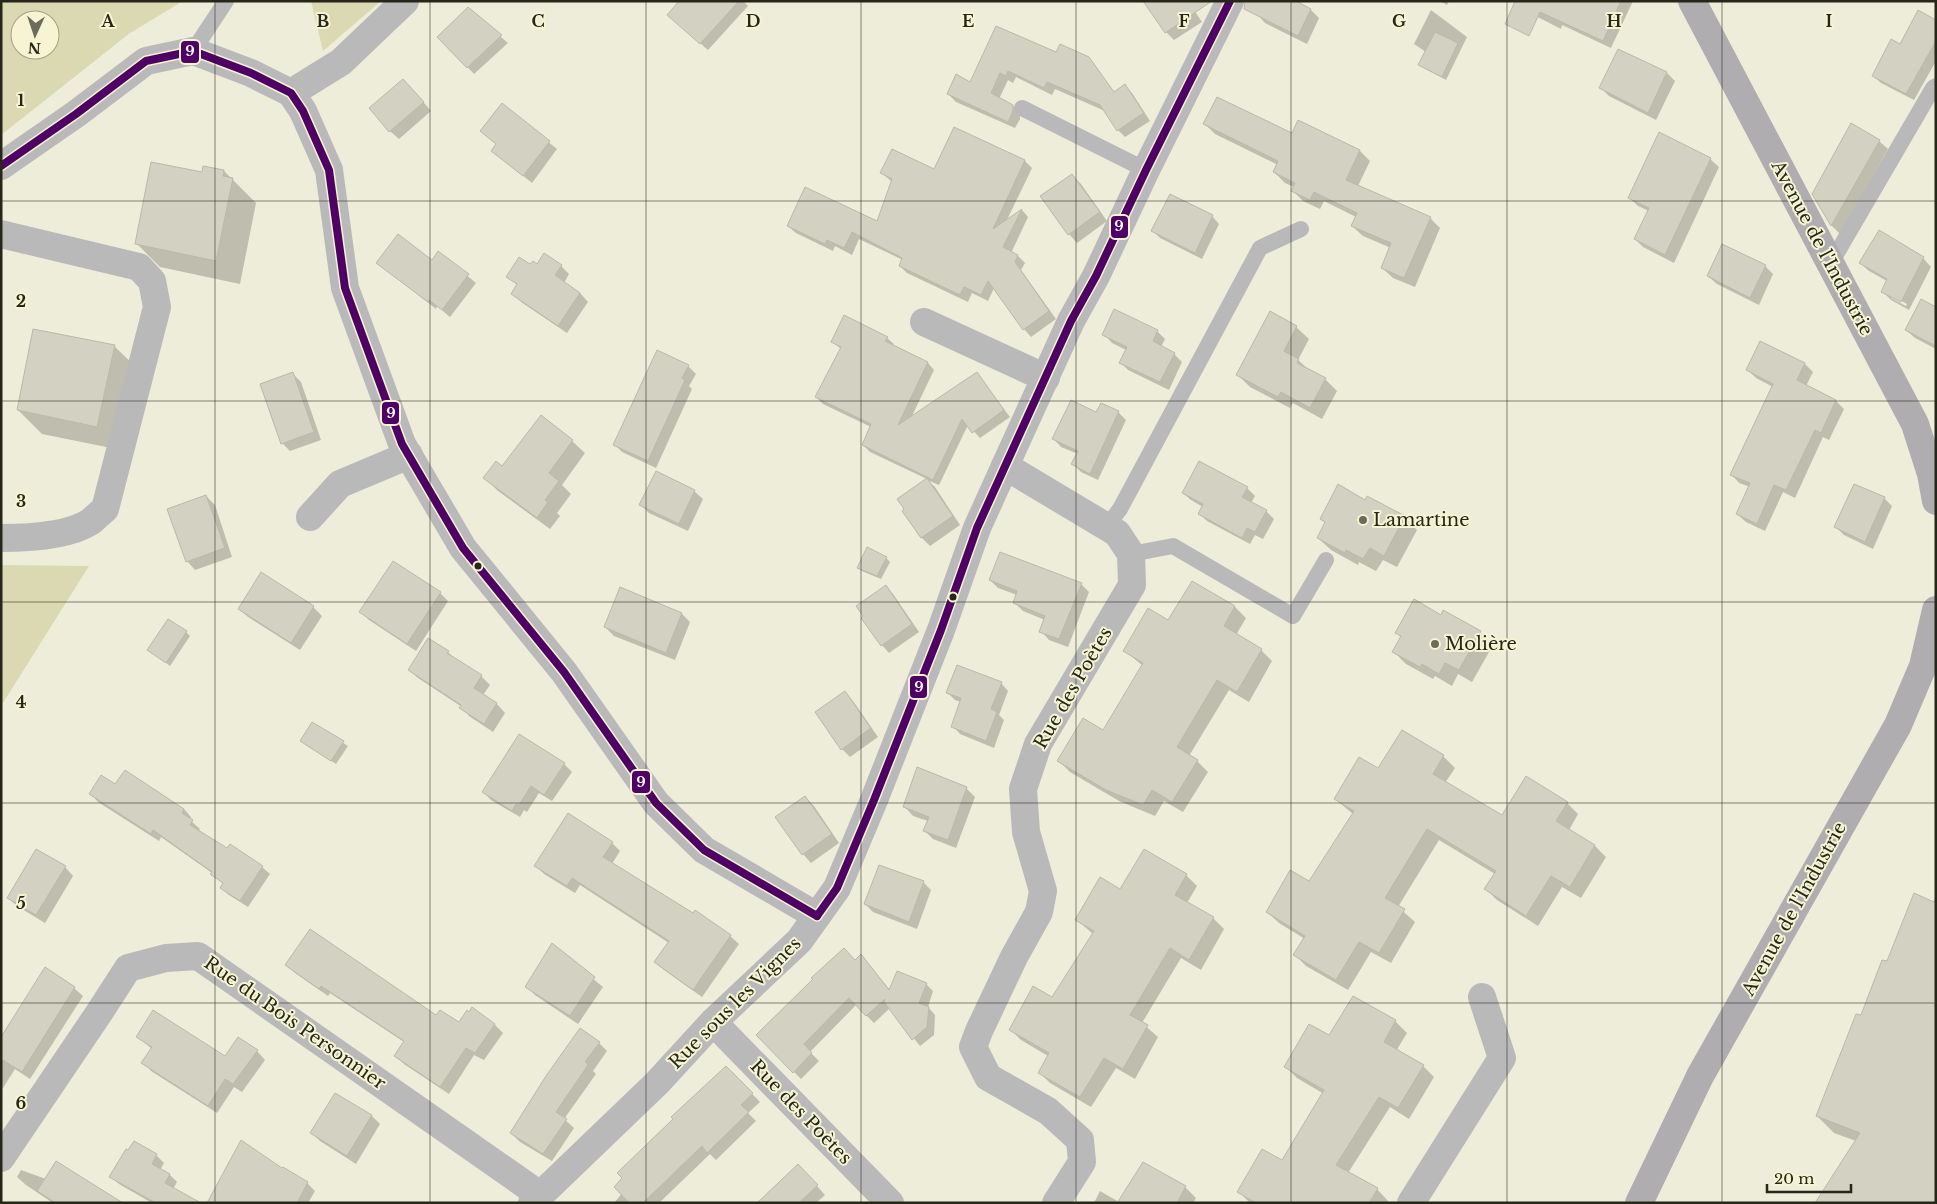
<svg xmlns="http://www.w3.org/2000/svg" width="1937" height="1204" font-family="'Libre Baskerville',serif">
<style>
.green{fill:#dbd9b2;fill-rule:evenodd}
.shadow{fill:#0003;fill-rule:evenodd}
.building{fill:#d2d1c2;stroke:#bab9aa}
.lines{fill:none;stroke-linecap:round;stroke-linejoin:round}
.lane{stroke:#bab9ba;stroke-width:16}
.street{stroke:#bab9ba;stroke-width:28}
.secondary{stroke:#afadb0;stroke-width:28}
.bus-1-casing{stroke:#f6f4d2;stroke-width:11}
.bus-1{stroke:#4f0064;stroke-width:8}
.grid{fill:none;stroke:#262619;stroke-width:1;stroke-opacity:0.55}
.poi-dot{fill:#6c6c5d;stroke:#f6f4d2;stroke-width:2}
.bus-dot{fill:#262619;stroke:#f6f4d2;stroke-width:2}
.labels{text-anchor:middle;dominant-baseline:central;stroke-width:4;stroke-linejoin:round;paint-order:stroke}
.street-label{font-size:18px;fill:#262619;stroke:#f6f4d2}
.poi-label{font-size:18px;fill:#262619;stroke:#f6f4d2;text-anchor:start}
.grid-label{font-size:16px;text-anchor:middle;font-weight:bold;fill:#262619;stroke:#f6f4d2;stroke-width:4;stroke-linejoin:round;paint-order:stroke}
.line-badge{stroke:#f6f4d2;stroke-width:2}
.badge-label{font-size:14px;text-anchor:middle;font-weight:bold;fill:#fff}
</style>
<rect width="100%" height="100%" fill="#eeedda"/>
<g class="green">
<path d="M1 1H183L130 33 1 135ZM20 20H50V50H20Z"/>
<path d="M311 1H381L323 51Z"/>
<path d="M1 565 89 566 1 706Z"/>
</g>
<g class="shadow">
<path d="M680 1H743L748 6 708 50 676 22Z"/>
<path d="M1188 1 1202 22 1174 40 1166 32Z"/>
<path d="M1293 1 1311 10 1319 18 1307 44 1265 23 1257 14Z"/>
<path d="M1440 1H1449L1447 5Z"/>
<path d="M1524 1H1633L1611 48 1562 25 1561 29 1530 13Z"/>
<path d="M468 9 508 43 474 74 439 37Z"/>
<path d="M1431 10 1467 37 1446 80 1424 68 1420 64 1426 52 1414 44Z"/>
<path d="M1936 21V61L1914 100 1881 83 1873 76 1900 46Z"/>
<path d="M997 28 1116 97 1124 86 1132 93 1150 121 1125 137 1118 130 1105 111 1055 89 1052 95 1016 77 1013 83 1008 80 999 99 1012 106 1020 113V119L1015 128 956 102 948 94 971 84Z"/>
<path d="M1618 50 1667 73 1675 81 1656 120 1609 96 1601 88Z"/>
<path d="M412 89 431 111 399 139 390 131Z"/>
<path d="M502 105 557 149 532 183 492 151 497 145 481 131Z"/>
<path d="M1299 121 1360 151 1370 161 1358 186 1430 218 1440 228 1415 287 1393 278 1382 268 1391 248 1363 236 1352 226 1356 217 1324 201 1320 209 1303 201 1293 191 1294 187 1285 183 1274 172 1278 165 1215 134 1205 124 1292 134Z"/>
<path d="M954 129 1025 161 1032 168 1007 220 1022 210 1028 217 1011 253 1018 256 1025 263 1021 270 1056 319 1031 337 1024 329 994 288 988 301 972 293 968 302 907 273 900 266 903 260 859 239 852 255 835 246 833 251 796 233 788 226 878 223 892 182 882 173 934 171Z"/>
<path d="M1879 141 1888 149 1840 234 1832 226 1814 194Z"/>
<path d="M1710 159 1719 167 1674 263 1643 247 1635 239 1649 211 1638 206 1629 197Z"/>
<path d="M224 171 256 203 240 284 160 267 136 243 203 173Z"/>
<path d="M1072 175 1081 184 1107 221 1077 243 1069 234 1042 196Z"/>
<path d="M1212 216 1219 224 1202 259 1160 238 1153 231Z"/>
<path d="M439 253 476 283 450 317 437 306 436 309 378 263 432 261Z"/>
<path d="M1923 258 1931 267 1909 310 1891 300 1883 292 1887 281 1869 271 1860 263ZM1891 295 1907 304 1906 306 1891 298Z"/>
<path d="M531 266H561L569 274 564 283 580 293 588 302 567 333 521 302 513 294 518 286 508 276Z"/>
<path d="M1765 266 1773 274 1759 305 1717 284 1708 276Z"/>
<path d="M1936 308V349L1915 338 1906 330Z"/>
<path d="M1296 327 1309 339 1298 360 1309 370 1325 379 1337 391 1322 419 1293 403 1290 408 1250 387 1238 375Z"/>
<path d="M34 330 115 347 139 370 121 450 42 434 18 410Z"/>
<path d="M1157 331 1165 339 1161 347 1174 354 1182 362 1169 390 1128 370 1120 362 1126 350 1112 343 1104 334Z"/>
<path d="M887 338 894 344 892 346 928 363 934 370 911 418 977 374 1010 417 980 438 968 425 939 485 927 480 935 487 960 525 930 546 922 538 903 511 927 479 870 452 863 445 871 427 823 404 816 397 841 349 833 342Z"/>
<path d="M1805 364 1813 372 1806 386 1836 401 1844 409 1829 440 1823 437 1795 498 1783 492 1765 531 1746 522 1737 514 1750 487 1739 483 1731 474 1773 387 1756 378 1748 370Z"/>
<path d="M688 366 696 374 689 386 692 389 656 468 622 452 614 444Z"/>
<path d="M293 374 301 382 321 440 290 451 282 443Z"/>
<path d="M1118 412 1126 420 1098 480 1081 472 1073 464 1078 454 1061 447 1054 439 1097 414Z"/>
<path d="M572 441 585 453 562 485 571 494 557 513 560 516 550 529 498 491 485 478 502 468Z"/>
<path d="M1247 488 1255 496 1251 503 1266 511 1274 519 1263 539 1255 535 1250 544 1207 521 1200 514 1203 507 1191 500 1183 493Z"/>
<path d="M694 491 703 499 688 531 649 513 641 505Z"/>
<path d="M206 496 215 505 232 557 195 570 187 561Z"/>
<path d="M1368 497 1404 517 1417 530 1397 567 1383 560 1376 571 1359 562 1358 565 1331 550 1318 538 1326 523 1321 519 1366 502Z"/>
<path d="M1884 498 1892 506 1873 549 1844 535 1836 527Z"/>
<path d="M886 558 890 562 881 579 862 571 859 567Z"/>
<path d="M393 563 440 593 448 601 416 651 369 620 361 612Z"/>
<path d="M261 574 313 607 322 616 300 650 248 617 239 609Z"/>
<path d="M990 580 1081 584 1089 592 1068 647 1049 640 1041 631 1045 620 1023 611 1015 603 1017 595 998 588Z"/>
<path d="M1192 583 1235 607 1246 618 1236 635 1261 650 1272 661 1249 702 1229 690 1189 756 1197 761 1208 772 1183 812 1164 801 1155 816 1119 801 1070 772 1059 761 1104 732 1143 666 1125 651 1169 621Z"/>
<path d="M885 587 893 594 919 632 889 653 882 645 865 616Z"/>
<path d="M621 589 682 614 690 622 675 660 614 636 605 627Z"/>
<path d="M1441 616 1480 632 1493 645 1472 682 1458 674 1452 686 1435 676 1433 679 1406 664 1394 652 1402 638 1397 633Z"/>
<path d="M186 632 190 636 170 666 149 650Z"/>
<path d="M448 652 457 661 481 676 490 685 483 695 497 704 505 713 493 732 469 716 462 707 418 678 409 670Z"/>
<path d="M1001 683 1008 691 999 715 1004 720 994 748 960 734 953 726 961 702 955 700 948 693Z"/>
<path d="M845 692 853 701 878 737 850 757 842 749Z"/>
<path d="M313 723 348 746 336 764 306 745Z"/>
<path d="M1402 732 1443 756 1455 768 1445 783 1502 817 1567 803 1578 814 1569 830 1595 846 1606 857 1581 898 1562 887 1538 926 1497 900 1486 889 1495 874 1439 840 1398 907 1415 922 1391 963 1371 952 1348 990 1306 966 1295 955 1305 939 1279 923 1267 912 1310 882 1353 814 1335 799 1378 770Z"/>
<path d="M564 764 572 772 552 801 539 793 527 812 524 810 520 817 491 800 483 792Z"/>
<path d="M115 785 184 809 191 817 190 820 200 829 198 832 228 850 262 867 270 874 248 907 229 895 221 888 224 885 212 873 161 837 159 841 98 802 91 794Z"/>
<path d="M966 788 975 797 956 848 933 839 924 830 928 821 913 816 905 807Z"/>
<path d="M805 797 814 806 839 843 811 863 803 854Z"/>
<path d="M612 843 620 851 612 864 730 936 739 944 702 997 664 970 655 962 669 943 580 885 575 893 544 874 536 866Z"/>
<path d="M1144 851 1186 875 1197 886 1187 903 1213 918 1224 929 1201 970 1181 958 1142 1023 1158 1037 1135 1079 1116 1068 1091 1107 1050 1083 1039 1072 1048 1056 1021 1040 1010 1029 1053 999 1093 934 1077 920 1120 890Z"/>
<path d="M65 867 73 876 45 923 17 906 8 898Z"/>
<path d="M923 882 931 890 917 929 873 912 865 904Z"/>
<path d="M1936 896V1203L1856 1141 1834 1133 1817 1116 1861 1016 1888 963 1933 903Z"/>
<path d="M552 945 603 987 578 1024 535 995 527 987Z"/>
<path d="M861 955 890 990 926 984 933 991 928 1007 935 1015 934 1035 920 1046 890 1008 874 1023 856 1005 810 1052 819 1061 801 1079 757 1035Z"/>
<path d="M287 965 460 1024 472 1009 495 1025 503 1033 484 1060 474 1055 449 1094 404 1064 396 1056 404 1042 330 993 328 996 295 973Z"/>
<path d="M45 969 74 988 83 996 30 1079 15 1069 1 1091V1035L3 1036Z"/>
<path d="M1354 998 1395 1021 1407 1033 1396 1051 1423 1066 1434 1077 1409 1119 1390 1107 1348 1173 1377 1189 1388 1201 1387 1203H1250L1239 1192 1282 1162 1324 1094 1297 1078 1286 1067 1329 1037Z"/>
<path d="M137 1036 226 1058 238 1039 257 1051 265 1060 242 1092 234 1087 217 1113 151 1071 143 1062 152 1049Z"/>
<path d="M599 1043 607 1051 593 1071 596 1074 564 1119 574 1128 552 1161 520 1142 511 1133Z"/>
<path d="M726 1067 760 1102 748 1113 756 1121 716 1160 710 1154 659 1203H614Z"/>
<path d="M336 1094 372 1116 380 1124 356 1164 320 1141 312 1133Z"/>
<path d="M134 1142 156 1155 164 1163 160 1170 170 1175 177 1182 173 1189 198 1203H152L119 1184 111 1177Z"/>
<path d="M21 1170 98 1198 103 1203H53L26 1185 17 1177Z"/>
<path d="M806 1174 825 1195 816 1203H758Z"/>
<path d="M307 1183 315 1191 308 1203H209Z"/>
<path d="M1185 1187 1196 1198 1193 1203H1094L1100 1191 1119 1202Z"/>
</g>
<g class="building">
<path d="M679 1H739L700 44 667 15Z"/>
<path d="M1143 1H1212L1165 33Z"/>
<path d="M1245 1H1296L1311 9 1298 36 1244 9Z"/>
<path d="M1515 1H1621L1603 41 1540 12 1529 36 1505 24Z"/>
<path d="M468 7 502 35 467 68 437 37Z"/>
<path d="M1918 10 1936 20V41L1906 94 1872 76 1891 39 1900 44Z"/>
<path d="M996 26 1056 52 1060 44 1089 57 1114 92 1125 84 1144 113 1134 119 1135 121 1133 120 1117 131 1100 105 1047 82 1044 88 1008 71 1006 76 1000 73 991 93 1013 105V111L1008 122 947 94 956 74 970 82Z"/>
<path d="M1435 32 1458 43 1442 77 1418 65Z"/>
<path d="M1618 49 1667 72 1648 113 1599 88Z"/>
<path d="M403 79 424 102 389 132 369 108Z"/>
<path d="M1217 97 1292 133 1298 120 1360 150 1346 180 1431 217 1404 278 1381 268 1391 243 1351 226 1357 213 1314 192 1310 200 1291 191 1295 183 1273 172 1278 161 1203 124Z"/>
<path d="M502 103 550 141 523 176 491 151 496 144 480 131Z"/>
<path d="M1851 123 1880 140 1831 226 1812 194Z"/>
<path d="M954 127 1025 160 993 229 1022 209 1003 247 1018 255 1015 262 1049 311 1023 330 988 281 981 295 964 287 960 295 899 266 902 258 852 232 844 248 827 240 825 244 787 226 805 187 877 221 892 179 880 173 892 149 934 169Z"/>
<path d="M1659 132 1711 158 1665 255 1634 239 1649 208 1628 198Z"/>
<path d="M151 162 202 172 203 166 224 170 223 176 233 178 216 261 135 244Z"/>
<path d="M1072 174 1100 212 1068 235 1040 196Z"/>
<path d="M1170 194 1213 215 1195 253 1151 231Z"/>
<path d="M1879 230 1924 257 1901 302 1881 292 1887 279 1859 263Z"/>
<path d="M398 234 432 260 438 251 469 274 442 310 429 300 428 302 376 263Z"/>
<path d="M1722 244 1766 265 1750 298 1707 276Z"/>
<path d="M544 253 562 265 555 275 580 293 558 326 511 294 517 284 506 277 519 257 530 264 533 261 537 264Z"/>
<path d="M1921 299 1936 307V346L1905 330Z"/>
<path d="M1114 309 1158 330 1153 341 1175 353 1160 382 1119 363 1127 347 1102 335Z"/>
<path d="M1270 311 1297 326 1284 351 1299 359 1297 363 1326 378 1310 408 1281 392 1278 397 1236 375Z"/>
<path d="M844 315 888 337 885 341 928 362 898 425 977 372 1004 410 972 433 962 419 933 480 862 445 871 424 815 397 841 347 831 342Z"/>
<path d="M33 329 115 345 97 427 17 410Z"/>
<path d="M1760 341 1805 363 1797 380 1836 400 1821 433 1815 430 1786 490 1774 485 1757 524 1736 514 1750 483 1730 475 1773 384 1746 370Z"/>
<path d="M657 350 689 365 682 378 685 380 648 461 613 445Z"/>
<path d="M293 372 314 432 281 444 260 384Z"/>
<path d="M1071 400 1096 412 1101 403 1119 411 1090 474 1071 464 1078 451 1052 439Z"/>
<path d="M541 415 573 440 549 473 559 481 545 500 548 502 537 518 483 478 496 461 502 466Z"/>
<path d="M1199 461 1248 487 1242 497 1267 510 1255 532 1247 528 1242 538 1198 514 1203 504 1182 493Z"/>
<path d="M656 471 695 490 679 524 639 505Z"/>
<path d="M927 478 953 516 921 538 902 511 904 509 897 499Z"/>
<path d="M1338 484 1365 500 1367 496 1405 516 1384 556 1370 548 1363 559 1346 550 1345 553 1317 538 1325 522 1320 519Z"/>
<path d="M1854 484 1885 497 1865 542 1834 527Z"/>
<path d="M206 495 225 548 186 562 167 509Z"/>
<path d="M867 547 887 557 877 576 857 568Z"/>
<path d="M1000 552 1082 583 1059 639 1039 632 1045 616 1013 603 1017 591 989 580Z"/>
<path d="M393 561 441 592 407 644 359 612Z"/>
<path d="M261 572 314 606 291 643 238 609Z"/>
<path d="M1192 581 1235 606 1224 626 1262 649 1237 692 1217 680 1177 747 1198 760 1172 802 1152 790 1143 805 1106 790 1057 761 1083 718 1103 730 1143 663 1123 651 1148 608 1168 620Z"/>
<path d="M886 585 912 624 881 646 861 618 863 616 856 606Z"/>
<path d="M620 587 682 613 666 653 604 627Z"/>
<path d="M1414 599 1441 615 1443 610 1481 631 1459 670 1445 663 1439 674 1422 664 1420 667 1392 652 1401 636 1395 633Z"/>
<path d="M168 619 187 631 166 663 147 650Z"/>
<path d="M428 638 449 651 447 653 482 675 474 688 497 703 484 724 459 708 461 705 408 670Z"/>
<path d="M957 665 1002 682 991 709 997 712 986 741 951 727 961 698 946 693Z"/>
<path d="M845 691 871 728 841 750 815 712Z"/>
<path d="M312 722 344 741 331 761 300 741Z"/>
<path d="M1402 730 1444 755 1433 774 1502 815 1526 776 1568 802 1556 821 1595 845 1570 887 1551 876 1526 916 1484 889 1496 871 1427 829 1385 898 1405 909 1388 938 1379 953 1359 942 1336 980 1293 955 1305 936 1266 912 1290 870 1309 881 1354 811 1334 799 1359 757 1378 768Z"/>
<path d="M519 734 565 763 544 795 531 786 519 805 516 804 512 811 482 792Z"/>
<path d="M917 767 967 787 948 840 923 831 929 817 903 807Z"/>
<path d="M125 770 184 809 182 813 193 820 190 825 227 848 230 844 263 866 240 901 220 888 223 883 210 874 212 872 153 830 151 834 89 794 101 775 115 784Z"/>
<path d="M805 796 832 834 802 855 775 817Z"/>
<path d="M568 813 613 842 603 857 693 913 695 910 731 935 693 990 654 962 669 941 572 878 567 886 534 866Z"/>
<path d="M36 849 66 866 36 915 7 898Z"/>
<path d="M1144 849 1187 874 1175 895 1214 917 1189 960 1170 948 1130 1015 1148 1025 1123 1069 1104 1058 1080 1097 1038 1073 1049 1053 1009 1030 1033 986 1052 997 1094 931 1075 920 1100 877 1120 889Z"/>
<path d="M879 865 924 881 909 922 864 904Z"/>
<path d="M1914 893 1936 903V1203H1815L1860 1133 1816 1116 1856 1014 1861 1015 1882 960 1887 961Z"/>
<path d="M310 929 436 1015 440 1010 459 1022 467 1010 469 1012 472 1007 495 1024 475 1053 466 1048 440 1087 394 1056 404 1041 321 986 319 989 285 965Z"/>
<path d="M552 943 595 977 570 1016 525 987Z"/>
<path d="M844 948 855 960 861 954 889 990 897 971 927 983 919 1003 929 1007 927 1027 912 1040 884 1002 885 999 866 1016 849 998 804 1044 812 1053 793 1073 756 1035 813 979 811 978Z"/>
<path d="M45 967 75 987 22 1072 1 1059V1037Z"/>
<path d="M1353 996 1396 1020 1384 1042 1424 1065 1398 1108 1379 1097 1336 1165 1378 1188 1369 1203H1256L1237 1192 1262 1149 1282 1160 1324 1090 1284 1067 1309 1024 1329 1035Z"/>
<path d="M153 1010 225 1056 238 1037 258 1050 233 1084 225 1079 208 1106 141 1063 152 1047 136 1037Z"/>
<path d="M580 1028 600 1042 585 1062 588 1065 556 1112 567 1119 543 1154 510 1133 546 1076Z"/>
<path d="M726 1066 753 1093 741 1105 749 1112 707 1153 702 1146 643 1203H629L614 1187 622 1178 617 1173 673 1119 671 1117Z"/>
<path d="M335 1093 372 1115 347 1156 310 1133Z"/>
<path d="M241 1140 282 1168 283 1167 308 1182 297 1203H207Z"/>
<path d="M134 1141 157 1154 152 1164 170 1174 165 1183 201 1203H156L109 1177 126 1149 128 1150Z"/>
<path d="M56 1161 123 1203H56L37 1191Z"/>
<path d="M1143 1162 1186 1186 1177 1203H1117Z"/>
<path d="M798 1164 818 1185 799 1203H757Z"/>
</g>
<g class="lines">
<g class="lane">
<path d="M193 51 226 1"/>
<path d="M1022 108 1146 170"/>
<path d="M1831 263 1933 88 1936 86"/>
<path d="M1106 527 1120 509 1260 248 1301 229"/>
<path d="M1131 554 1173 546 1293 616 1326 560"/>
</g>
<g class="street">
<path d="M291 93 341 62 405 1"/>
<path d="M1 166 76 114 146 61 193 51 251 73 291 93 303 111 329 170 345 288 402 444 463 548 564 672 656 803 704 850 817 916"/>
<path d="M1 234 139 267 152 281 157 307 105 509C100 513 95 518 90 522 68 536 27 538 1 538"/>
<path d="M924 322 1046 378"/>
<path d="M1005 466 1117 533 1131 554 1132 585 1038 744 1023 789 1026 832 1043 891 1039 912 1014 957 979 1031 973 1047 988 1077 1048 1111 1080 1140 1082 1162 1056 1203"/>
<path d="M310 517 340 484 409 455"/>
<path d="M713 1022 890 1203"/>
<path d="M1 1158 99 1013 128 968 166 958 198 956 540 1195"/>
<path d="M532 1203 657 1083 713 1022 799 941 837 888 874 800 941 630 977 528 1005 466 1071 321 1096 276 1146 170 1230 1"/>
<path d="M1411 1203 1502 1058 1482 997"/>
</g>
<g class="secondary">
<path d="M1692 1 1915 424 1931 474 1936 501"/>
<path d="M1639 1203 1700 1076 1898 725 1923 666 1936 610"/>
</g>
<defs>
<g id="bus-1">
<path d="M1 166 76 114 146 61 193 51 251 73 291 93 303 111 329 170 345 288 402 444 463 548 564 672 656 803 704 850 817 916"/>
<path d="M817 916 837 888 874 800 941 630 977 528 1071 321 1096 276 1146 170 1230 1"/>
</g>
</defs>
<use href="#bus-1" class="bus-1-casing"/>
<use href="#bus-1" class="bus-1"/>
</g>
<path class="grid" d="M215 1V1203M430 1V1203M646 1V1203M861 1V1203M1076 1V1203M1291 1V1203M1507 1V1203M1722 1V1203M1 201H1936M1 401H1936M1 602H1936M1 803H1936M1 1003H1936"/>
<g class="poi-dot">
<circle cx="1363" cy="520" r="5"/>
<circle cx="1435" cy="644" r="5"/>
</g>
<g class="bus-dot">
<circle cx="478" cy="566" r="4.5"/>
<circle cx="953" cy="597" r="4.5"/>
</g>
<g class="labels">
<g class="street-label">
<text transform="translate(1822 248) rotate(62)">Avenue de l'Industrie</text>
<text transform="translate(1073 688) rotate(-60)">Rue des Poètes</text>
<text transform="translate(1794 909) rotate(-61)">Avenue de l'Industrie</text>
<text transform="translate(735 1003) rotate(-45)">Rue sous les Vignes</text>
<text transform="translate(295 1023) rotate(35)">Rue du Bois Personnier</text>
<text transform="translate(801 1112) rotate(46)">Rue des Poètes</text>
</g>
<g class="poi-label">
<text x="1373" y="520">Lamartine</text>
<text x="1445" y="644">Molière</text>
</g>
</g>
<g class="grid-label">
<text x="108" y="27">A</text>
<text x="323" y="27">B</text>
<text x="538" y="27">C</text>
<text x="753" y="27">D</text>
<text x="968" y="27">E</text>
<text x="1184" y="27">F</text>
<text x="1399" y="27">G</text>
<text x="1614" y="27">H</text>
<text x="1829" y="27">I</text>
<text x="21" y="106">1</text>
<text x="21" y="307">2</text>
<text x="21" y="507">3</text>
<text x="21" y="708">4</text>
<text x="21" y="909">5</text>
<text x="21" y="1109">6</text>
</g>
<g class="line-badge">
<rect x="180" y="40" width="20" height="24" rx="5" fill="#4f0064"/>
<rect x="1110" y="215" width="19" height="24" rx="5" fill="#4f0064"/>
<rect x="381" y="401" width="19" height="24" rx="5" fill="#4f0064"/>
<rect x="909" y="675" width="19" height="24" rx="5" fill="#4f0064"/>
<rect x="631" y="770" width="20" height="24" rx="5" fill="#4f0064"/>
</g>
<g class="badge-label">
<text x="190" y="56">9</text>
<text x="1119" y="231">9</text>
<text x="391" y="418">9</text>
<text x="919" y="692">9</text>
<text x="641" y="787">9</text>
</g>
<rect width="1937" height="1204" fill="none" stroke="#262619" stroke-width="5"/>
<g transform="translate(35 35) rotate(183)"><circle r="24" fill="#f6f4d2" stroke="#a3a288"/>
<path d="M0-4L9 19L0 12L-9 19Z" fill="#6c6c5d"/>
<text y="-8" font-size="14" font-weight="bold" text-anchor="middle" fill="#262619">N</text>
</g>
<path d="M1767 1184v8h84v-8" fill="none" stroke="#262619" stroke-width="2.5"/>
<text x="1774" y="1184" font-size="15" fill="#262619" stroke="#f6f4d2" stroke-width="4" paint-order="stroke">20 m</text>
</svg>
